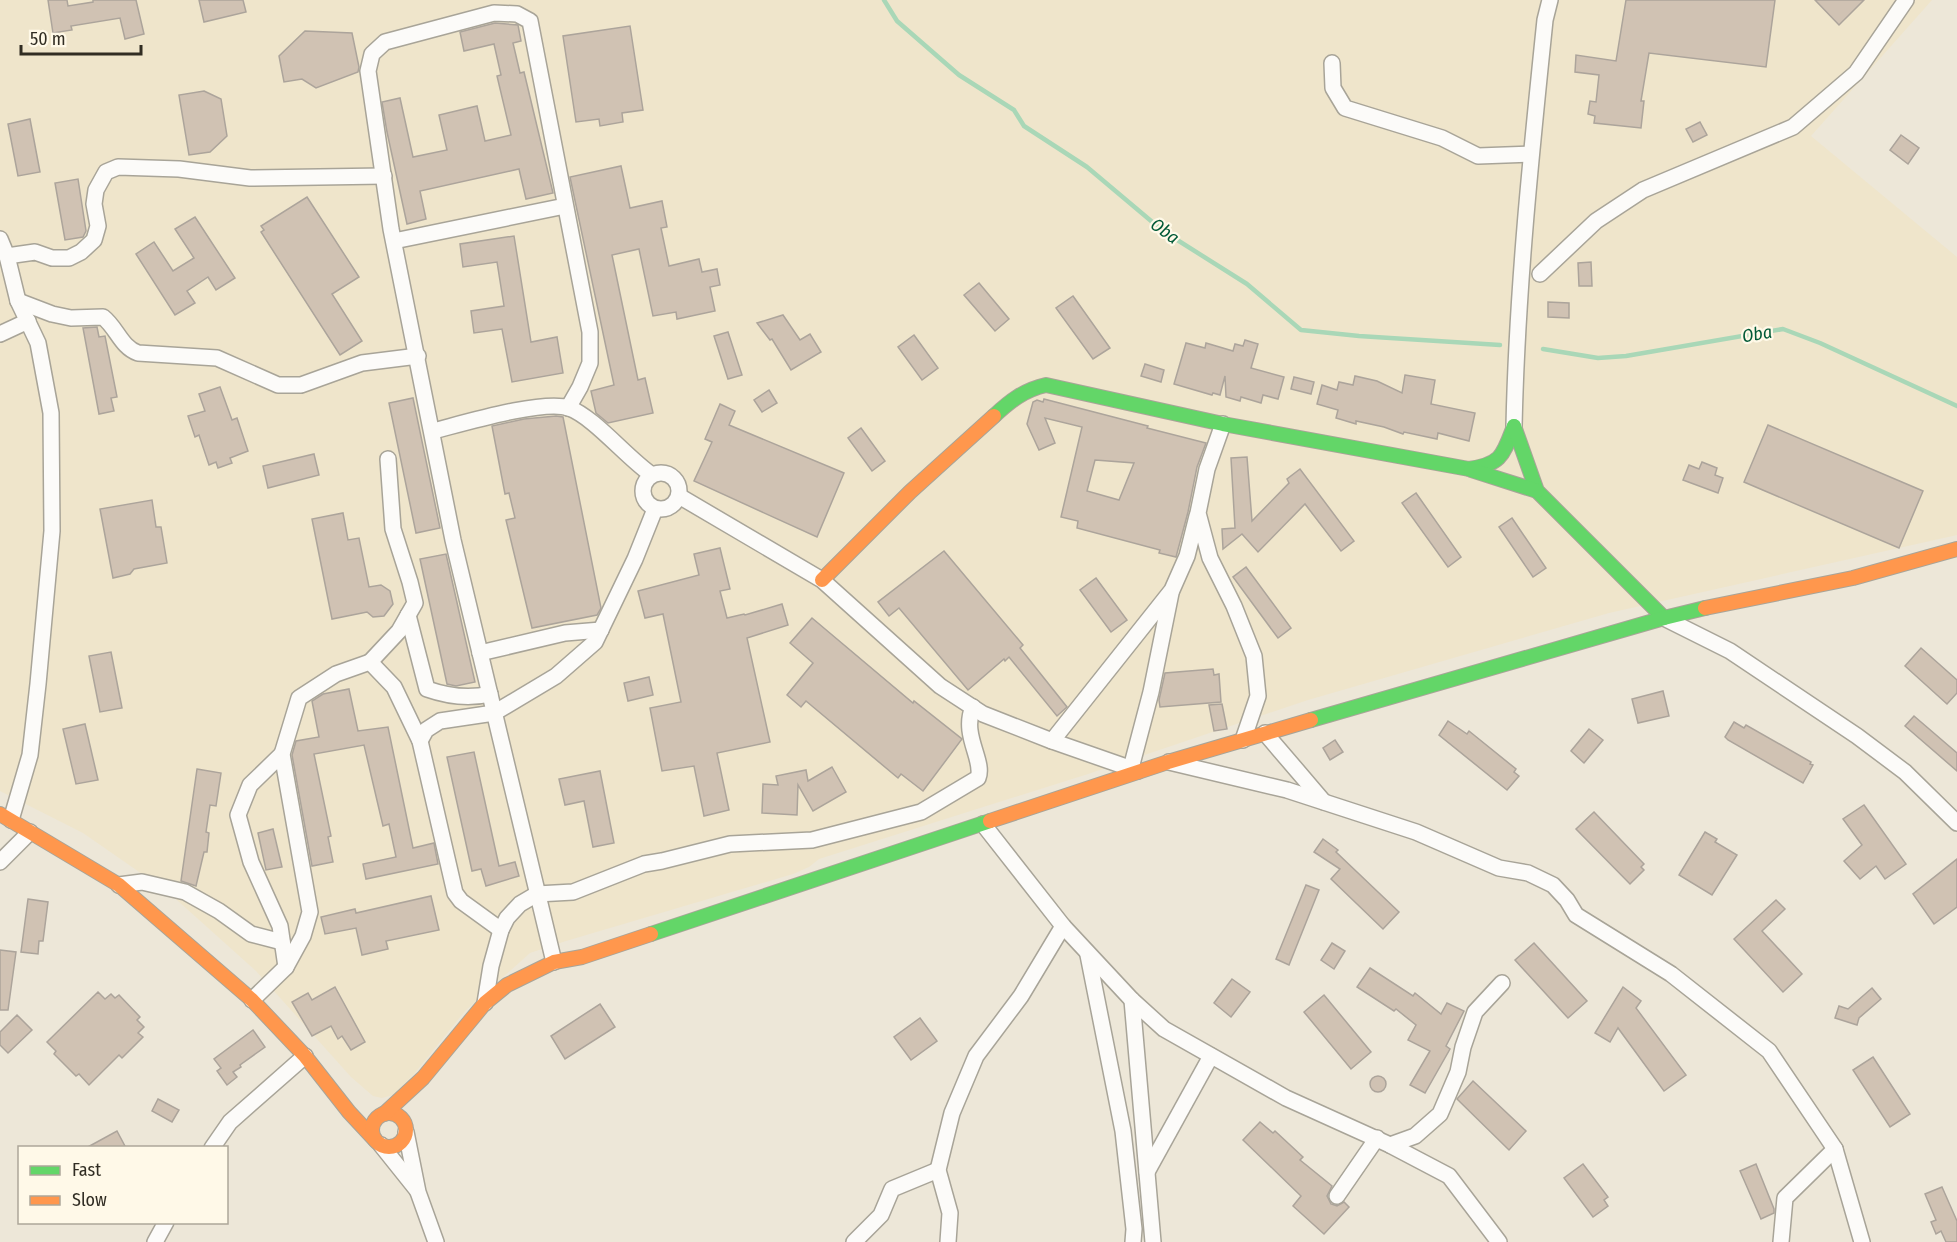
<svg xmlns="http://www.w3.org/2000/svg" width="1957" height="1242" font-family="'Fira Sans Condensed',sans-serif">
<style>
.built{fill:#efe5cb}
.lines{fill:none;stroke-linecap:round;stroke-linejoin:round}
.stream{stroke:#a9d7b7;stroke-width:4.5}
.building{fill:#d0c2b3;stroke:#aca49b;stroke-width:1.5;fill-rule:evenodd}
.street-casing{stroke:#a8a498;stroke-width:18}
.fast-casing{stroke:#a8a498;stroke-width:16}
.slow-casing{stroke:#a8a498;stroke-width:16}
.street{stroke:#fcfbf9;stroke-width:15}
.fast{stroke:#63d668;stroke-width:14}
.slow{stroke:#ff974d;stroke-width:14}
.labels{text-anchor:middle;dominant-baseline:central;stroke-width:4.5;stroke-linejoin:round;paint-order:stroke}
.water-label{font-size:18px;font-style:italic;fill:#005936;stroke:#fff9e8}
</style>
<rect width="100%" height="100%" fill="#ede7d8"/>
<path class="built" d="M0 0H1932L1811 136 1957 257V535L1609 613 1308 700 1088 774 819 859 809 867 793 874 566 941 530 953 465 1011 414 1074 393 1095 382 1098 373 1096 351 1077 256 971 168 892 83 833 0 791Z"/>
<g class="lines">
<g class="stream">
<path d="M884 0 897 21 959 75 1014 110 1024 126 1087 167 1163 231 1247 284 1301 330 1359 336 1500 345"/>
<path d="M1543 349 1598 358 1626 356 1783 329 1820 343 1957 406"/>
</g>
</g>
<g class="building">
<path d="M48 0H67L68 6 93 2V0H136L144 34 125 39 120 18 71 26 72 30 53 33Z"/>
<path d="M199 0H243L246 12 204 22Z"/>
<path d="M1626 0H1775L1766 67 1649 53 1641 101H1644L1641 128 1594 123 1595 116 1588 114 1590 101 1596 102 1599 75 1575 72 1576 55 1616 61Z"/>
<path d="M1815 0H1864L1839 25Z"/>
<path d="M495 23 518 25 521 41 513 43 520 73 524 72 553 193 526 199 519 169 420 191 426 219 407 224 387 132 382 102 400 98 413 157 447 150 439 115 477 106 485 141 511 135 497 76 501 75 494 44 464 51 460 32Z"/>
<path d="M630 26 643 110 622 113 623 122 600 126 599 119 576 122 563 36Z"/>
<path d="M305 31 352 33 359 67 358 72 316 88 302 79 284 82 279 56Z"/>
<path d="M204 91 221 99 227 136 210 152 189 155 179 95Z"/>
<path d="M30 119 40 172 18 176 8 124Z"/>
<path d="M1700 122 1707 135 1693 142 1686 129Z"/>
<path d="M1901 135 1919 148 1908 164 1890 150Z"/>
<path d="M621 166 630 208 662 201 667 227 661 228 669 266 699 259 702 272 717 269 720 285 710 287 715 311 677 319 676 312 653 316 639 249 612 255 638 380 645 378 653 413 608 423 596 413 591 391 614 385 570 177Z"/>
<path d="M78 179 86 231 83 237 65 240 55 183Z"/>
<path d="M307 197 359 277 332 294 362 341 340 355 261 232 264 230 261 226Z"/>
<path d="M195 217 235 278 216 290 208 277 187 291 195 303 175 315 136 254 154 242 173 271 194 258 175 229Z"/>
<path d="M514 236 531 342 557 337 563 373 512 382 502 329 474 333 471 311 504 306 497 262 463 267 460 244Z"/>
<path d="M1591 262 1592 286H1579L1578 263Z"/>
<path d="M979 283 1009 319 995 331 964 295Z"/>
<path d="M1073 296 1110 348 1093 359 1056 308Z"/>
<path d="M1548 302 1569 303V318L1548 317Z"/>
<path d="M783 315 800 340 810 334 821 352 791 370 772 339 770 340 757 323Z"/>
<path d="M97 327 99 337 105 336 117 397 111 398 114 411 99 414 83 328Z"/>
<path d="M728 332 742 375 728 379 714 336Z"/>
<path d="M914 335 938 368 922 380 898 347Z"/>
<path d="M1245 340 1258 344 1251 368 1284 377 1278 399 1263 395 1261 403 1241 397 1240 401 1226 397 1225 376 1220 395 1213 393 1212 395 1174 384 1186 343 1205 348 1206 343 1233 351 1235 344 1243 346Z"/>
<path d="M1145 364 1164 370 1161 382 1141 376Z"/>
<path d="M1405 375 1435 380 1431 404 1475 413 1469 441 1438 433 1437 439 1404 432 1403 434 1384 427 1356 421V424L1336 418 1338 410 1317 404 1322 385 1337 390 1339 382 1353 385 1355 376 1377 381 1402 393Z"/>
<path d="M1294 377 1314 382 1311 394 1291 389Z"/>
<path d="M220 387 232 420 237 418 248 451 230 458 232 463 218 468 216 462 209 465 199 435 195 437 188 416 205 411 199 394Z"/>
<path d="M769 390 777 403 762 412 754 400Z"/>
<path d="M413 398 440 528 416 533 389 403Z"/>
<path d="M1044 399 1148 426 1147 428 1206 443 1197 467 1188 512 1176 557 1159 553 1160 550 1077 528 1078 521 1061 517 1082 427 1045 418 1055 443 1039 450 1027 424 1033 402 1037 400 1043 402ZM1095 460 1134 463 1119 500 1087 491Z"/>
<path d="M720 404 735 411 729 425 844 473 817 537 694 481 712 442 705 439Z"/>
<path d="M556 416 563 417 601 608 597 615 532 628 506 520 515 518 509 493 505 494 492 426 524 419Z"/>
<path d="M1768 425 1923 491 1899 548 1744 482Z"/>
<path d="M861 428 885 461 872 471 848 438Z"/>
<path d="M314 454 319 475 268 488 263 466Z"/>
<path d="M1247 457 1252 521 1289 483 1287 479 1300 469 1354 541 1341 551 1305 504 1258 552 1242 534 1223 549 1222 529 1235 528 1231 458Z"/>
<path d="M1702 462 1717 468 1715 475 1723 478 1718 493 1683 480 1689 465 1699 469Z"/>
<path d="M1416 493 1461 557 1448 567 1402 503Z"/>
<path d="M152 500 156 527H161L167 563 134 569 130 574 113 578 100 509Z"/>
<path d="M343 513 348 540 359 538 369 587 381 585 390 591 393 604 384 616 373 617 367 612 332 619 312 519Z"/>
<path d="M1512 518 1546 568 1533 577 1499 527Z"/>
<path d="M720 548 730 589 720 591 727 618 744 614 745 615 782 604 788 625 747 638 770 742 717 753 729 810 704 816 694 766 662 771 650 708 681 702 663 614 645 618 638 591 699 575 694 554Z"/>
<path d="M944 551 1023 645 1020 648 1067 707 1057 716 1009 657 1005 661 1004 659 968 690 899 608 889 616 878 602Z"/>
<path d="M446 554 475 682 456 686 447 684 420 559Z"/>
<path d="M1246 567 1291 628 1278 638 1233 577Z"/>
<path d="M1096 578 1127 620 1111 632 1080 590Z"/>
<path d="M812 618 913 703 914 701 962 739 923 791 901 774 898 778 806 701 801 707 787 695 813 663 790 643Z"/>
<path d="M1921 648 1957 680V693L1947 704 1905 666Z"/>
<path d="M111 652 122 708 100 712 89 656Z"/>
<path d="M1213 669 1214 675 1219 674 1221 702 1160 707 1159 700 1165 673Z"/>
<path d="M649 677 653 695 628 701 624 683Z"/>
<path d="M349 689 358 731 388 727 413 848 434 843 438 864 366 879 363 864 396 857 389 824 383 826 364 745 314 754 331 836 328 837 333 862 312 866 292 755 296 741 319 737 312 701 323 694Z"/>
<path d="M1663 691 1669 716 1638 723 1632 699Z"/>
<path d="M1222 704 1227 729 1214 731 1209 705Z"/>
<path d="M1914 716 1957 753V771L1905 726Z"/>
<path d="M1448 721 1467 734 1469 731 1516 769 1514 772 1519 776 1507 790 1439 735Z"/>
<path d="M1734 722 1744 728 1746 725 1811 762 1810 764 1813 765 1803 783 1728 740 1725 737Z"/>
<path d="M85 724 98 780 76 784 63 729Z"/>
<path d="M1589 729 1603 740 1584 763 1571 751Z"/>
<path d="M1335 740 1343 752 1330 760 1323 748Z"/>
<path d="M474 752 499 866 515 862 519 876 486 886 481 869 472 871 447 757Z"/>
<path d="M832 767 846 792 813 811 798 785 797 815 762 813 763 784 778 785 776 776 806 770 808 781Z"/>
<path d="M197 769 221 773 216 806 210 805 206 832 209 833 207 852H204L196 886 181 881Z"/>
<path d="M600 771 614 843 593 847 584 801 565 805 559 779Z"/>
<path d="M1864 805 1906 864 1885 879 1876 866 1860 879 1844 861 1862 845 1843 819Z"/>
<path d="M1594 812 1644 864 1641 867 1644 870 1630 884 1576 829Z"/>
<path d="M273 829 282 867 266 870 258 833Z"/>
<path d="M1705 832 1717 839 1715 842 1737 855 1712 895 1679 875Z"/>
<path d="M1323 839 1338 850 1336 852 1399 912 1383 929 1331 879 1340 869 1314 852Z"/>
<path d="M1957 859V907L1934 924 1913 894Z"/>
<path d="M1306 885 1319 890 1289 965 1276 959Z"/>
<path d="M431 896 439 930 386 941 388 949 362 955 356 928 325 934 321 917 355 909 356 913Z"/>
<path d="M28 899 48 902 43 941H39L38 954 21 952Z"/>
<path d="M1776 900 1785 909 1762 931 1802 974 1783 992 1734 939Z"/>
<path d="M1332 943 1345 951 1334 969 1321 960Z"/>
<path d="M1534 943 1587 1001 1568 1018 1515 960Z"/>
<path d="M0 950 16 952 8 1010H0Z"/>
<path d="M1370 968 1413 996 1415 993 1441 1014 1447 1003 1464 1011 1446 1046 1450 1049 1425 1093 1410 1085 1430 1051 1408 1040 1416 1025 1396 1009 1394 1011 1357 987Z"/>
<path d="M1232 979 1250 992 1231 1017 1214 1003Z"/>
<path d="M335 987 365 1042 351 1050 342 1036 338 1039 331 1026 312 1036 292 1002 308 993 312 1000Z"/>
<path d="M1623 987 1641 1001 1636 1008 1686 1075 1664 1091 1618 1028 1610 1042 1595 1033Z"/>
<path d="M1872 988 1881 999 1859 1018 1857 1025 1835 1018 1839 1006 1848 1009Z"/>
<path d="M98 992 105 999 111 994 115 998 119 995 140 1017 137 1020 144 1027 138 1033 143 1037 122 1058 119 1055 89 1085 79 1074 76 1076 54 1054 56 1051 47 1042Z"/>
<path d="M1324 995 1371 1052 1351 1069 1304 1012Z"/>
<path d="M600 1004 615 1027 565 1059 551 1036Z"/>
<path d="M17 1015 32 1030 8 1053 0 1045V1032Z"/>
<path d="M920 1018 937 1041 911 1060 894 1037Z"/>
<path d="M253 1030 265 1047 240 1065 241 1067 233 1072 237 1077 227 1085 217 1071 221 1068 214 1059Z"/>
<path d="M1873 1057 1910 1114 1890 1127 1853 1070Z"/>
<circle cx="1378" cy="1084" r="8"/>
<path d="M1473 1081 1526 1131 1509 1150 1457 1099Z"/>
<path d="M158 1099 179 1110 172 1122 152 1111Z"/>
<path d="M1260 1122 1273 1133 1275 1131 1303 1157 1300 1160 1332 1186 1327 1196 1331 1204 1337 1206 1344 1202 1349 1207 1324 1234 1293 1206 1301 1196 1243 1140Z"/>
<path d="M117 1131 126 1148H86Z"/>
<path d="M1583 1164 1608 1197 1604 1200 1608 1206 1593 1217 1564 1178Z"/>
<path d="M1756 1164 1774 1209V1213L1761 1219 1740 1171Z"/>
<path d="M1942 1187 1957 1221V1242H1946L1941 1231 1936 1234 1931 1222 1936 1220 1925 1194Z"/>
</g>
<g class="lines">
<defs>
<g id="street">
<path d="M1332 63 1333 88 1345 108 1442 138 1478 156 1531 154"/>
<path d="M0 239 7 256 18 301 38 343 51 413 52 531 38 684 30 755 11 820"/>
<path d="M394 241 565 206"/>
<path d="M7 256 35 252 52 258H69L81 252 94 240 98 226 94 204 96 190 106 172 118 167 179 169 250 178 384 176"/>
<path d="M1540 274 1596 221 1643 190 1793 127 1856 73 1906 0"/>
<path d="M18 301 52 314 71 318 103 317C117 328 121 347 138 353L217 358 278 385H301L362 363 418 356"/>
<path d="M0 334 28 321"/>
<path d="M1223 424 1207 469 1198 513 1210 558 1234 606 1254 656 1258 696 1243 740"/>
<path d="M1514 426C1517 290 1531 155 1545 20L1550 0"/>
<path d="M433 431C461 424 543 399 569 408 594 417 627 458 652 475"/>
<circle cx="661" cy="491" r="18"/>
<path d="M679 496 822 580 940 686 983 714 1052 741 1138 771"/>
<path d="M408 615 427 689C447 696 469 699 490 694"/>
<path d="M1664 618 1730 651 1857 736 1905 772 1957 823"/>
<path d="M480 653 565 633 601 630"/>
<path d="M370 662 399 631 415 603 410 582 393 529 388 459"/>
<path d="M1265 733 1324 802"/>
<path d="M420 741 426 730 440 721 494 713 556 676 595 642 635 559 655 509"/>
<path d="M1052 741 1172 590 1187 556 1197 516"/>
<path d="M282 754 250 785 238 815 251 862 280 926 286 967"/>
<path d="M1169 762 1287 790 1416 832 1499 868 1528 873 1553 885 1567 900 1576 915 1671 974 1769 1051 1835 1149 1862 1242"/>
<path d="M1131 768 1151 692 1171 593"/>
<path d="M983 824 1063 926 1132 1000 1164 1029 1286 1098 1390 1145 1449 1176 1499 1242"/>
<path d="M0 862 30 832"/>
<path d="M119 885 142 882 185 892 219 911 251 934 282 942"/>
<path d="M1088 955 1123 1131 1134 1229 1133 1242"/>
<path d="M554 962 453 540 391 229 368 71 372 54 385 42 494 13 517 14 530 21 590 332V363L580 387 568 408"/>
<path d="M252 1000 286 967 303 936 310 912 282 754 299 698 336 674 370 662 394 687 420 741 455 893 461 901 501 930"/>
<path d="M1132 1000 1153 1242"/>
<path d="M485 1003 491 966 501 930 507 918 520 904 537 894 573 892 644 864 662 861 730 844 812 840 921 812 978 778C985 761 961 735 973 707"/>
<path d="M406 1132 418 1192 436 1242"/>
<path d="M381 1145 417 1190"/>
<path d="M1390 1145 1415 1136 1440 1114 1458 1072 1463 1047 1475 1012 1502 983"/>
<path d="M212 1148 230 1122 305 1056"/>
<path d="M1147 1172 1211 1056"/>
<path d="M1337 1196 1377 1138"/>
<path d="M155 1242 166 1222"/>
<path d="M854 1242 881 1215 892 1189 938 1170"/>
<path d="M948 1242 950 1213 938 1170 952 1113 976 1056 1021 996 1063 926"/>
<path d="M1781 1242 1785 1198 1835 1149"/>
</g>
<g id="fast">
<path d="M994 416C1010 401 1024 390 1046 385L1223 424 1469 469C1502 464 1503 455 1514 426"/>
<path d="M1514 426 1537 491 1664 618"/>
<path d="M1471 470 1537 491"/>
<path d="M1311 720 1664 618 1705 608"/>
<path d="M651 934 990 821"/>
</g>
<g id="slow">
<path d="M822 580 910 492 994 416"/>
<path d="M1705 608 1853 578 1957 549"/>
<path d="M0 814 119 885 252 1000 305 1056 349 1112 376 1141"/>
<path d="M990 821 1168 762 1311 720"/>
<circle cx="389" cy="1130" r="17"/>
<path d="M384 1114 423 1078 485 1003 507 985 554 962 582 957 651 934"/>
</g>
</defs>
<use href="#street" class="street-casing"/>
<use href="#fast" class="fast-casing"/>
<use href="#slow" class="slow-casing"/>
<use href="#street" class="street"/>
<use href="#fast" class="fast"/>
<use href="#slow" class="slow"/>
</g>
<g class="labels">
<g class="water-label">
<text transform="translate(1165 231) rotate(36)">Oba</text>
<text transform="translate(1757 334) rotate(-10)">Oba</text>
</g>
</g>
<rect x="18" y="1146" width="210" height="78" fill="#fff9e8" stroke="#ada799" stroke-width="1.5"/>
<rect x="30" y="1166" width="30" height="9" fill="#63d668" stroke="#ada799" stroke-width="1.5"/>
<text x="72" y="1176" font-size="18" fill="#312d23">Fast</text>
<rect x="30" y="1196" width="30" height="9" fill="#ff974d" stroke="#ada799" stroke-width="1.5"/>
<text x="72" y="1206" font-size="18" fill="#312d23">Slow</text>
<path d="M21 45v9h120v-9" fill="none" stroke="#312d23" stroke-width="3"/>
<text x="30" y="45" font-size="18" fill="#312d23" stroke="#fff9e8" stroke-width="4.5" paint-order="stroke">50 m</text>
</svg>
